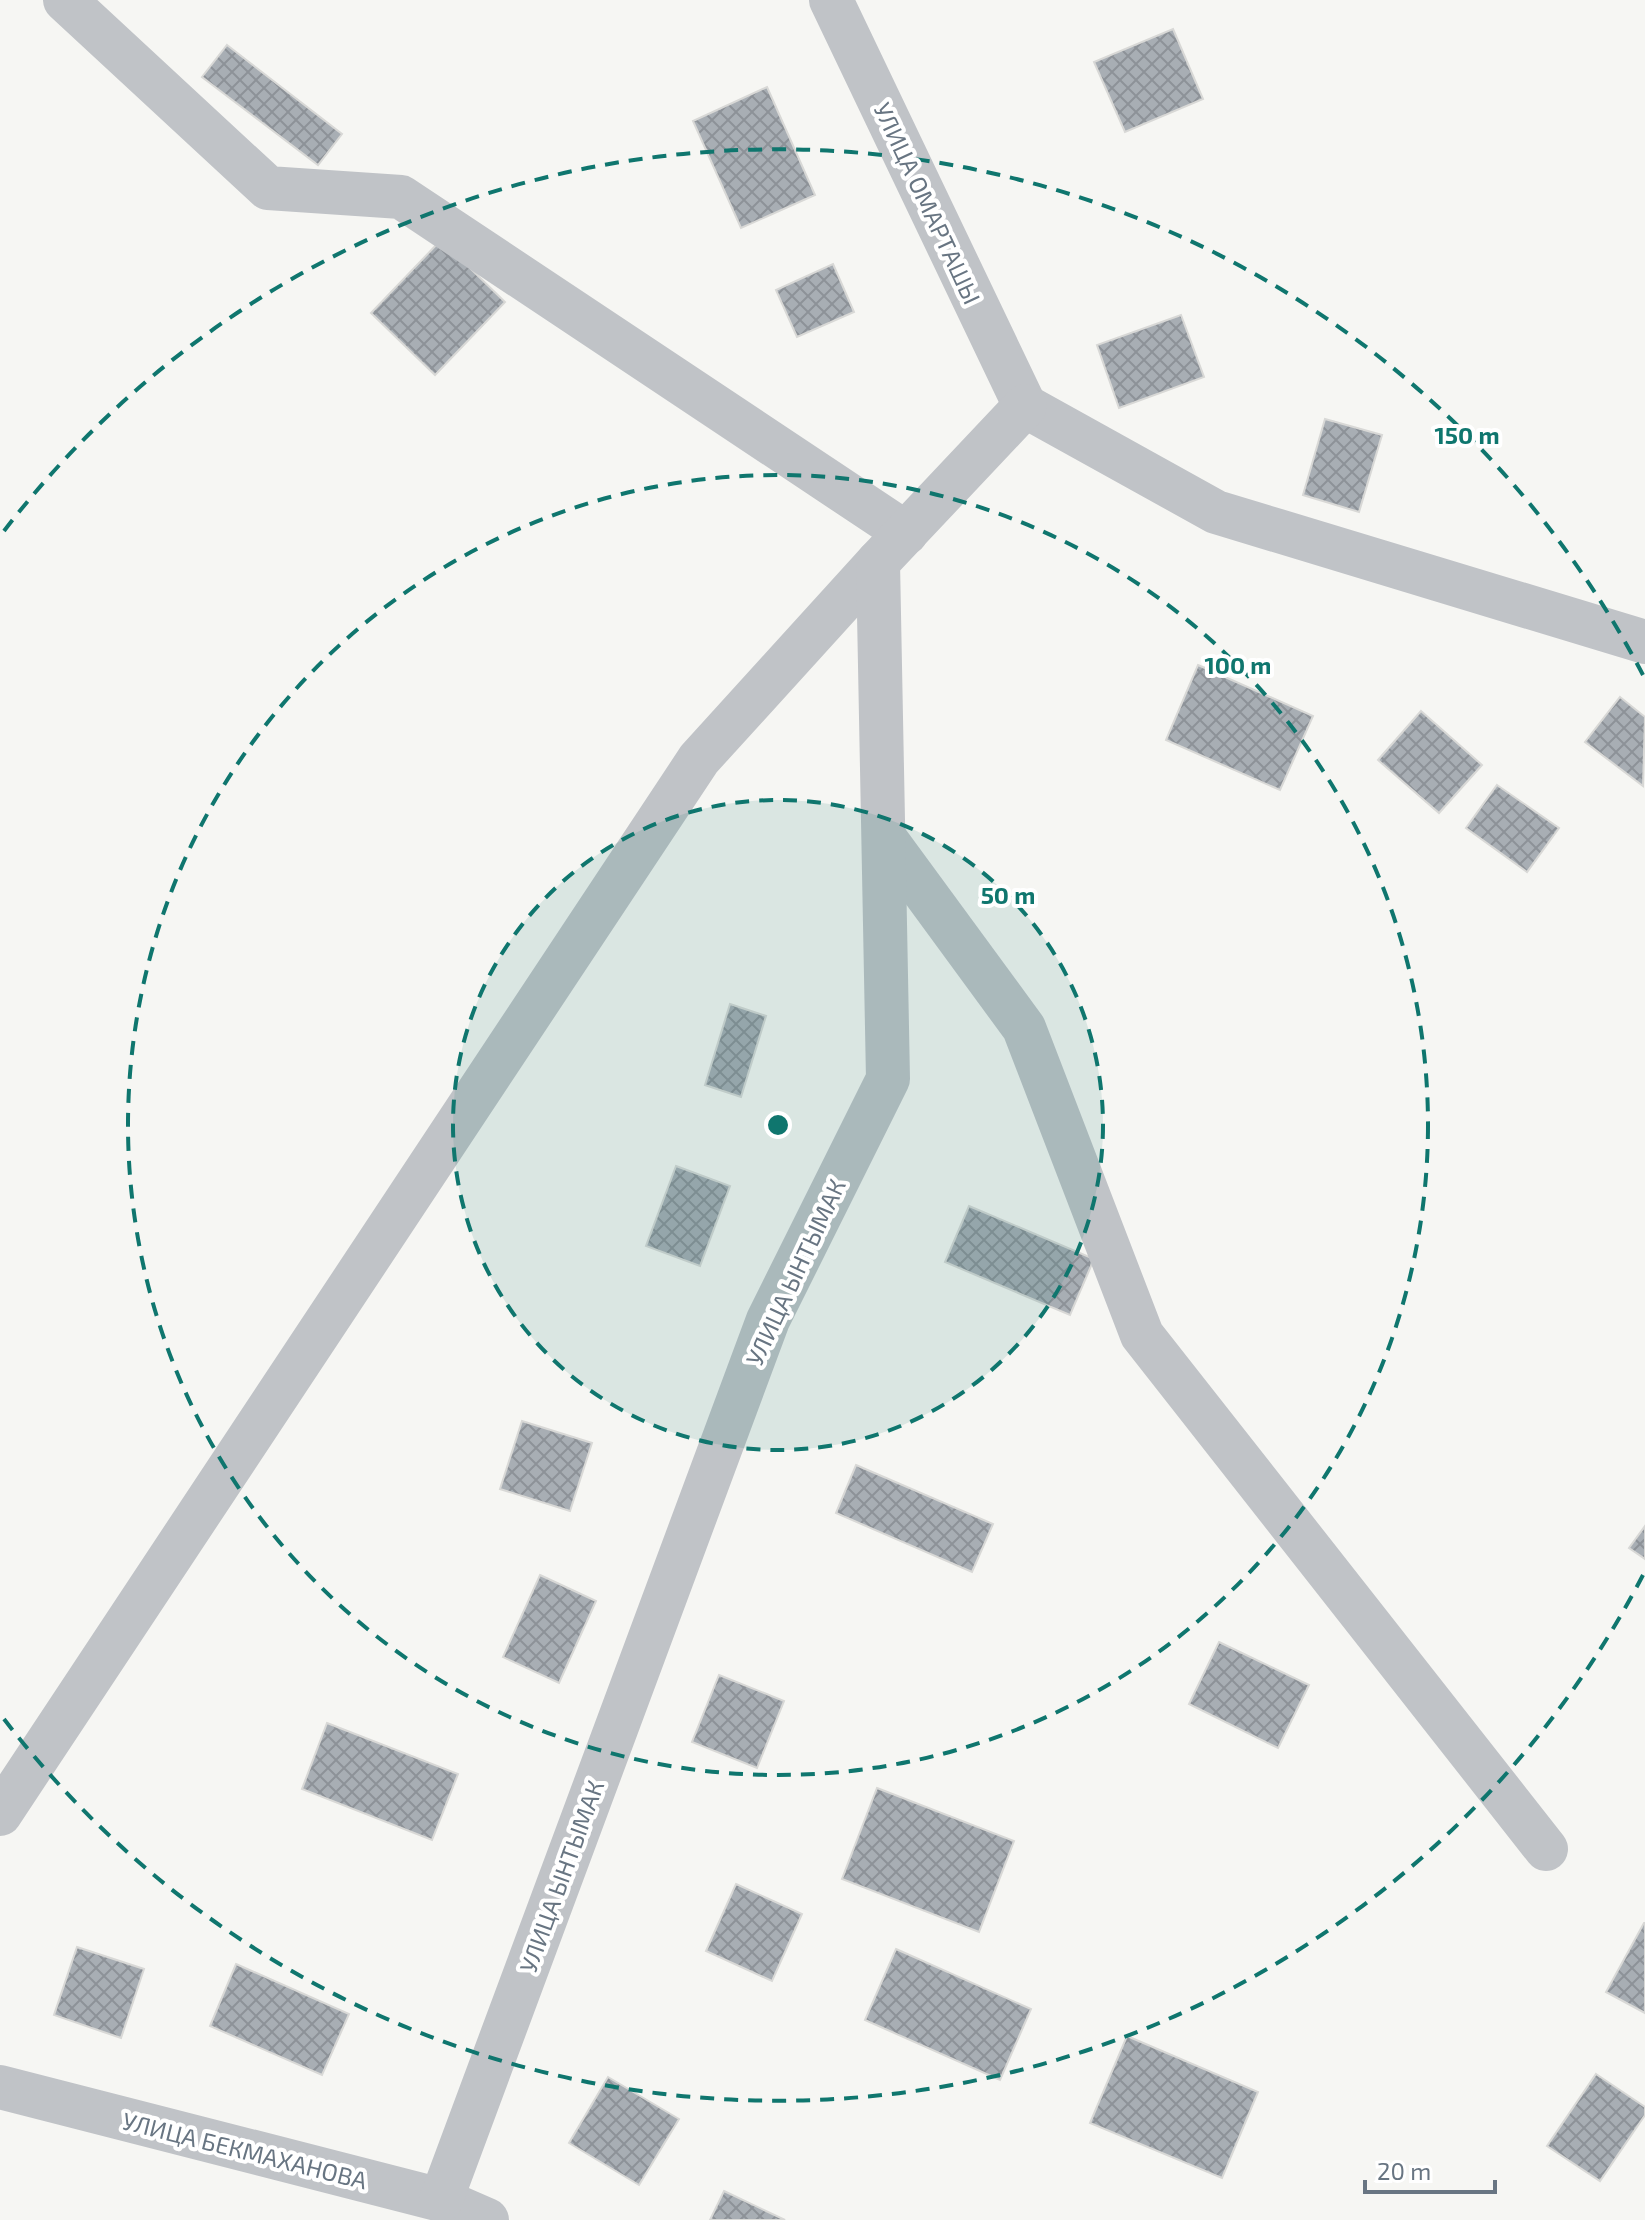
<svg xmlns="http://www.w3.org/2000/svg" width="1645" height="2220" font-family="'Exo 2',sans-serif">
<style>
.building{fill:url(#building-cross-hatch);stroke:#d8d8d6;stroke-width:2}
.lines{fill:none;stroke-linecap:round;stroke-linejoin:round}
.minor{stroke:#c0c3c7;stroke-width:44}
.ring{fill:none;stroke:#0f766e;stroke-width:4;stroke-dasharray:14 10}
.labels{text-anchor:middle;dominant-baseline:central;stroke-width:8;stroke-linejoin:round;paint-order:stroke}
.street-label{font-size:24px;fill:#687582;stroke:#fff}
.centre{fill:#0f766e;stroke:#fff;stroke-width:4}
.ring-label{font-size:24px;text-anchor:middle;font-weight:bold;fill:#0f766e;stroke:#fff;stroke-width:8;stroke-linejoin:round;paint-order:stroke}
</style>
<defs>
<pattern id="building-cross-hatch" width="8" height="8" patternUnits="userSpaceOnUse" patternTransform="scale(2)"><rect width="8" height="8" fill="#a8aeb4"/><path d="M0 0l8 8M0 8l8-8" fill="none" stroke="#8d9298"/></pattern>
</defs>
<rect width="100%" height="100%" fill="#f6f6f3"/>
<g class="building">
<path d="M1173 29 1203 99 1125 132 1094 62Z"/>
<path d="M227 45 342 134 318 165 202 77Z"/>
<path d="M767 87 815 195 741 228 693 121Z"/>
<path d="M441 240 505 302 435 375 371 313Z"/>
<path d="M833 264 854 312 797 337 776 290Z"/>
<path d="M1181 315 1204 377 1119 408 1097 345Z"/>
<path d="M1325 419 1382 435 1359 512 1303 495Z"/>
<path d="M1198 665 1313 716 1280 790 1166 740Z"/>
<path d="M1620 697 1645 717 1643 786 1585 742Z"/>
<path d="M1421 711 1482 765 1439 813 1378 760Z"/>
<path d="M1497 785 1559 828 1527 872 1466 828Z"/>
<path d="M730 1004 766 1016 741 1097 705 1085Z"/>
<path d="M676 1166 730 1186 700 1266 646 1246Z"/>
<path d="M969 1206 1094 1259 1070 1315 945 1262Z"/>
<path d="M522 1421 592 1443 570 1511 500 1489Z"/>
<path d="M856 1465 993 1524 972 1572 836 1513Z"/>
<path d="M1645 1526V1559L1629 1548Z"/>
<path d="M540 1575 596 1601 559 1683 503 1657Z"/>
<path d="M1219 1642 1309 1685 1278 1748 1189 1704Z"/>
<path d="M719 1675 784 1701 757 1768 692 1742Z"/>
<path d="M327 1723 458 1774 432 1840 302 1789Z"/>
<path d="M877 1788 1014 1841 979 1932 842 1879Z"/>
<path d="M736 1884 802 1914 772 1981 706 1951Z"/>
<path d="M1644 1923H1645V2013L1606 1992Z"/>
<path d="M77 1947 144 1969 121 2038 54 2015Z"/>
<path d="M896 1949 1031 2009 1000 2080 865 2020Z"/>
<path d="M236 1964 349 2014 322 2075 210 2026Z"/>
<path d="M1127 2036 1258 2092 1222 2178 1090 2123Z"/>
<path d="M1596 2074 1645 2107V2115L1600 2181 1547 2146Z"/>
<path d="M608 2077 679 2119 639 2185 569 2143Z"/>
<path d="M724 2191 785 2220H710Z"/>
</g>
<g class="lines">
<g class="minor">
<path d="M65 0 268 188 401 197 906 533"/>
<path d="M831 0 1025 406"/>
<path d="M1025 406 1216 512 1645 642"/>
<path d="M884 837 1024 1028 1142 1335 1546 1849"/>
<path d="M0 1814 699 759 878 562"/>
<path d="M0 2087 441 2200 487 2220"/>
<path d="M441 2200 768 1320 888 1079 878 562 1025 406"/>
</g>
</g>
<circle cx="778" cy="1125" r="325" fill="#0f766e" fill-opacity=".12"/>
<g class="ring">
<circle cx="778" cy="1125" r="325"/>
<circle cx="778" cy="1125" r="650"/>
<path d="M1643 1575A975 975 0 0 1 4 1719M4 531A975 975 0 0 1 1643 675"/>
</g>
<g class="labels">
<g class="street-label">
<text transform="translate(928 203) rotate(65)">УЛИЦА ОМАРТАШЫ</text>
<text transform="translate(795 1272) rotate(-65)">УЛИЦА ЫНТЫМАК</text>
<text transform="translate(561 1876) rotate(-70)">УЛИЦА ЫНТЫМАК</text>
<text transform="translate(245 2150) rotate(14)">УЛИЦА БЕКМАХАНОВА</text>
</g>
</g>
<circle cx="778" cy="1125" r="12" class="centre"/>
<g class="ring-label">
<text x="1467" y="444">150 m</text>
<text x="1238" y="674">100 m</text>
<text x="1008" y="904">50 m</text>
</g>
<path d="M1365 2180v12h130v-12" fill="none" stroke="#687582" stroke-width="4"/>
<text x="1377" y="2180" font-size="24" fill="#687582" stroke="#ffffff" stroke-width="6" paint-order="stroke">20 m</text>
</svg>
